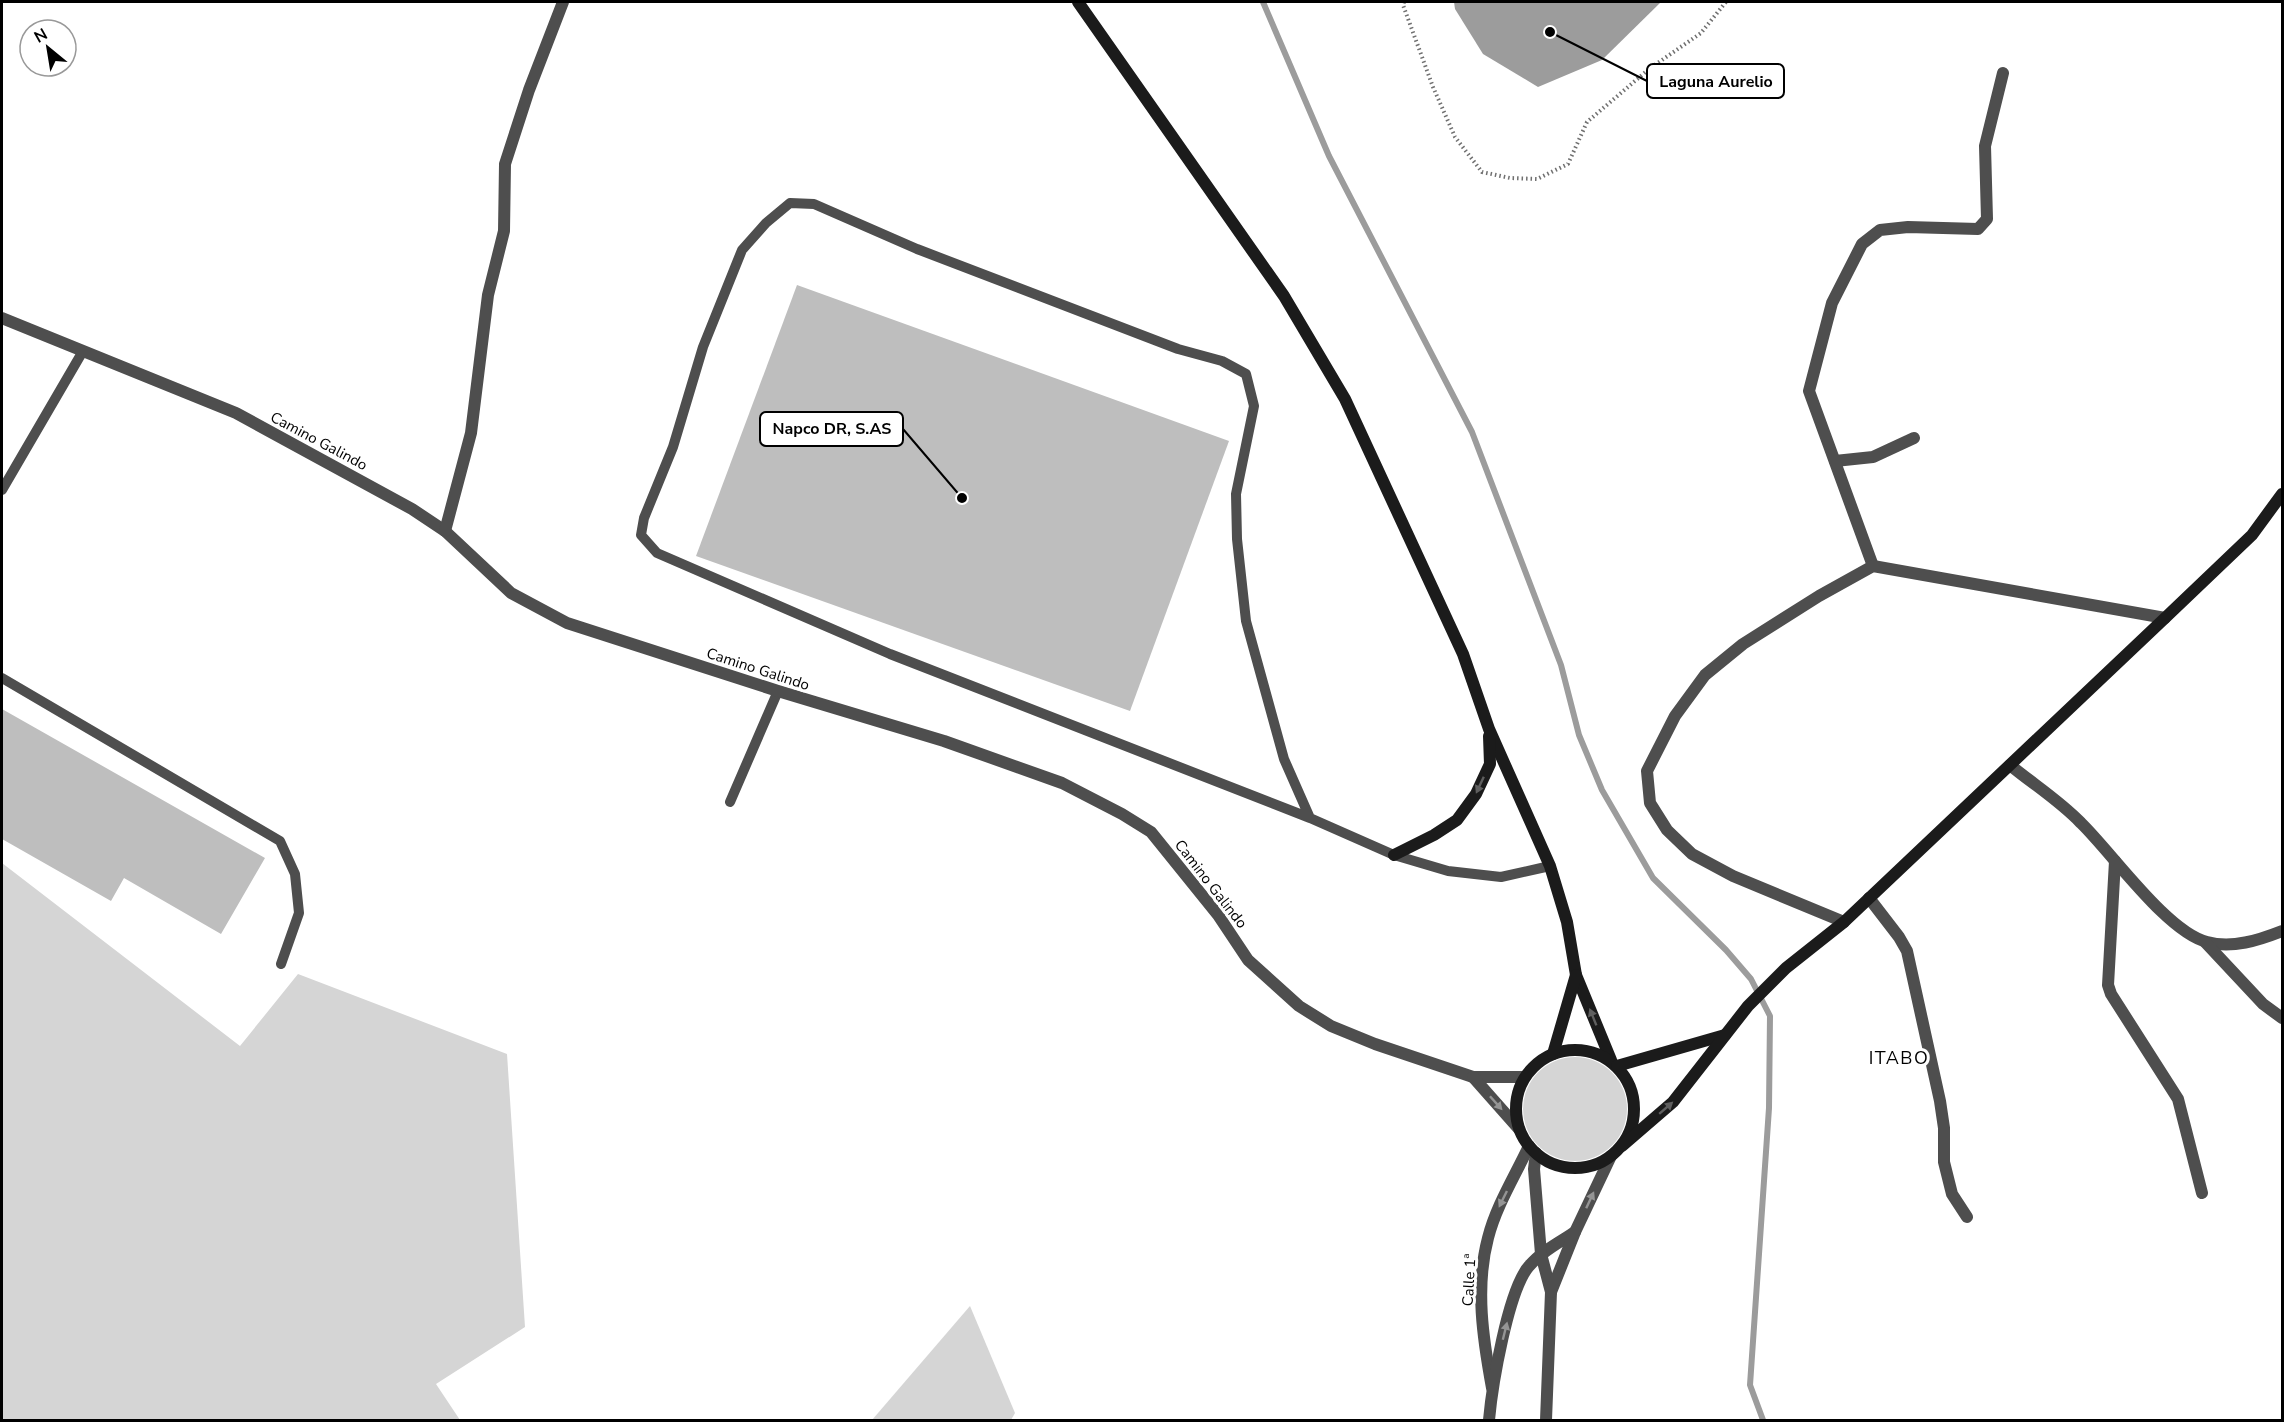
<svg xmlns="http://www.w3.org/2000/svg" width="2284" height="1422" font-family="'Nunito Sans',sans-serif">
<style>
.green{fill:#d5d5d5}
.water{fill:#9c9c9c}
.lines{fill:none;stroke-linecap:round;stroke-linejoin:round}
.stream{stroke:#9c9c9c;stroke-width:6}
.building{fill:#bebebe}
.path{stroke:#707070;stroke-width:4;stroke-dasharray:1.5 3;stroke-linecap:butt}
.service{stroke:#4e4e4e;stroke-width:10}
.minor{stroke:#4e4e4e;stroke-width:12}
.tertiary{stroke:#4e4e4e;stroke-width:12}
.secondary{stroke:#1b1b1b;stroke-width:12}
.oneway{fill:#5f5f5f}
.oneway2{fill:#959595}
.labels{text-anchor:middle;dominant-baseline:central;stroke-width:6;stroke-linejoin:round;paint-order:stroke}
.street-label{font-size:15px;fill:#000;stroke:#fff}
.quarter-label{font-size:18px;letter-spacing:1.5px;fill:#000;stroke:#fff}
.leader{fill:none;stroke:#000;stroke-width:2}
.callout-dot{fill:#000;stroke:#fff;stroke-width:2}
.callout{fill:#fff;stroke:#000;stroke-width:2}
.callout-label{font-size:16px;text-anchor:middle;font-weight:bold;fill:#000}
</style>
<rect width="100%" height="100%" fill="#fff"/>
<g class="green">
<path d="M2 863 240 1046 298 974 507 1054 525 1327 436 1384 460 1420H2Z"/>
<circle cx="1575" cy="1109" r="52"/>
<path d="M970 1306 1015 1413 1011 1420H872Z"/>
</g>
<path class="water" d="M1454 2H1661L1602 60 1538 87 1483 54 1455 9Z"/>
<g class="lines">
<path class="stream" d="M1263 2 1329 156 1472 432 1561 665 1579 735 1602 790 1653 878 1726 950 1751 979 1770 1016 1769 1108 1750 1385 1763 1420"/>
</g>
<g class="building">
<path d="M797 285 1229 441 1130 711 696 556Z"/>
<path d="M2 709 265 858 221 934 124 878 111 901 2 839Z"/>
</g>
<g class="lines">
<path class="path" d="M1404 2 1403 5 1433 87 1455 137 1482 172 1510 178 1537 179 1568 164 1587 122 1649 69 1701 33 1726 2"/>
<g class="service">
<path d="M2 490 83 351"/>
<path d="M2 678 280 841 295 874 299 913 281 964"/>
<path d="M730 802 778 691"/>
<path d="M1310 818 1284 759 1246 621 1237 539 1236 494 1254 406 1246 374 1222 361 1178 349 917 249 814 204 790 203 766 223 742 250 703 347 673 447 644 518 641 535 657 553 890 654 1310 818 1394 855 1448 871 1501 877 1550 866"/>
</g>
<g class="minor">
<path d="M2 318 236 413 412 509 445 531 511 593 567 623 778 691 944 741 1062 783 1122 814 1151 832 1218 915 1248 960 1299 1006 1331 1026 1375 1044 1473 1077H1525"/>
<path d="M1835 461 1873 457 1914 438"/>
<path d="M445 531 471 433 488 295 504 231 505 164 529 90 563 2"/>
<path d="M1873 566 1809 391 1832 303 1862 244 1880 230 1908 227 1978 229 1987 219 1985 146 2003 73"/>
<path d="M2010 765C2033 784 2060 801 2081 823 2112 853 2167 932 2207 942 2232 949 2259 940 2282 931"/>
<path d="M2115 861 2108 985 2111 994 2178 1099 2202 1193"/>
<path d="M1869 898 1899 937 1907 951 1940 1101 1944 1128V1162L1952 1194 1967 1217"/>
<path d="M1844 922 1733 876 1692 854 1667 830 1650 803 1647 771 1675 716 1705 675 1743 644 1819 596 1873 566 2165 618"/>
<path d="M2205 942 2263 1004 2282 1018"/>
<path d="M1473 1077 1519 1129"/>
<path d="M1492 1388C1483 1339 1475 1287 1488 1238 1496 1206 1515 1176 1529 1146"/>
<path d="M1489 1420C1492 1387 1508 1288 1530 1265 1542 1251 1560 1242 1575 1232"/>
</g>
<g class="tertiary">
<path d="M1536 1153 1534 1169 1541 1254 1551 1292 1546 1420"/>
<path d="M1551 1292 1575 1232 1611 1156"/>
</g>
<g class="secondary">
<path d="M1078 2 1284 296 1345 399 1463 654 1489 729 1550 866 1567 922 1576 975 1611 1060"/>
<path d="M1394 855 1434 835 1457 820 1476 794 1490 764 1489 736"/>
<circle cx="1575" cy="1109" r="59"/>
<path d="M1553 1054 1576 975"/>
<path d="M1617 1066 1725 1035"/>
<path d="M1622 1146 1673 1102 1748 1006 1786 968 1844 922 2165 618 2252 535 2282 494"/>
</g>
</g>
<defs><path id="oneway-solid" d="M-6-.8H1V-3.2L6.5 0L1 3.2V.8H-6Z" transform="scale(1.5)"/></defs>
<g class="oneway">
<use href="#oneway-solid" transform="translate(1480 785) rotate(115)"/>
<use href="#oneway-solid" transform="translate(1593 1017) rotate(-112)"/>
<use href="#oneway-solid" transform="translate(1666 1108) rotate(-41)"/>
</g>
<g class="oneway2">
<use href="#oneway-solid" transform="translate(1496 1103) rotate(48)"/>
<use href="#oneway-solid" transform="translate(1503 1199) rotate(116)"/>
<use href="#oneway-solid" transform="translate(1590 1200) rotate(-65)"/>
<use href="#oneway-solid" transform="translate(1505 1331) rotate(-76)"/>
</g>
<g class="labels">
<g class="street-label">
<text transform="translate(319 441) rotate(28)">Camino Galindo</text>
<text transform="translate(758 669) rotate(18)">Camino Galindo</text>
<text transform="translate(1211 884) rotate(52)">Camino Galindo</text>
<text transform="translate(1469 1280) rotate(-87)">Calle 1ª</text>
</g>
<g class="quarter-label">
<text x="1899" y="1058">ITABO</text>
</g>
</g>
<path class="leader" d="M1550 32L1647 81M962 498L903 429"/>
<g class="callout-dot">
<circle cx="1550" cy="32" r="6"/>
<circle cx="962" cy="498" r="6"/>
</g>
<g class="callout">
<rect x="1647" y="64" width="137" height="34" rx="6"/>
<rect x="760" y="412" width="143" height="34" rx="6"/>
</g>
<g class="callout-label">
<text x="1716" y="87">Laguna Aurelio</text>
<text x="832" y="434">Napco DR, S.AS</text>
</g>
<rect width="2284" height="1422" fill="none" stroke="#000000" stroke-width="6"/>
<g transform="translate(48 48) rotate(330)"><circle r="28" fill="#ffffff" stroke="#999999" stroke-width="1.5"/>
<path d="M0-4.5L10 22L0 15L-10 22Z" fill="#000000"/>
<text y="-9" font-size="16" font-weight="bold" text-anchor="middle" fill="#000000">N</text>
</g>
</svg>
